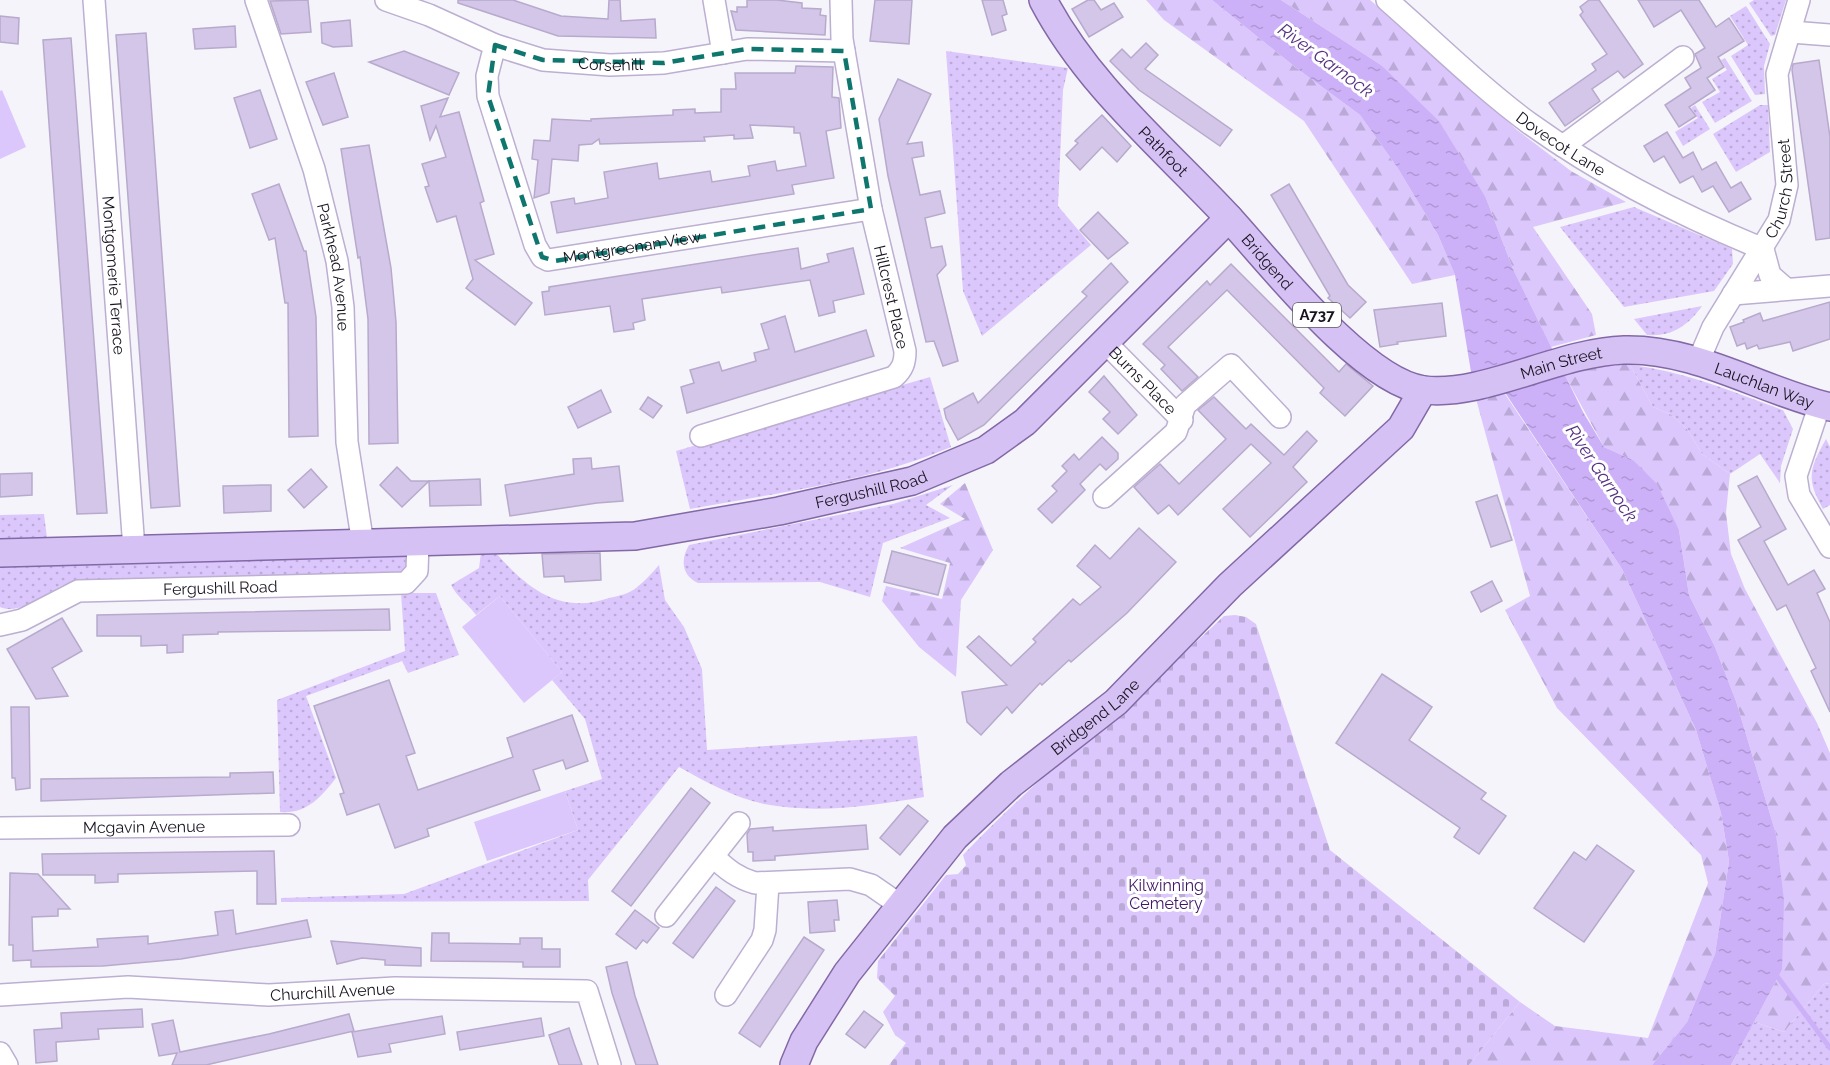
<svg xmlns="http://www.w3.org/2000/svg" width="1830" height="1065" font-family="Raleway,sans-serif">
<style>
.grass{fill:url(#grass-dots)}
.forest{fill:url(#forest-firs)}
.cemetery{fill:url(#cemetery-stones)}
.pitch{fill:#dbc7fc}
.water{fill:url(#water-ripples)}
.lines{fill:none;stroke-linecap:round;stroke-linejoin:round}
.stream{stroke:#cdb1f8;stroke-width:5}
.building{fill:#d3c6e9;stroke:#b7aacc;stroke-width:1.5}
.minor-casing{stroke:#bcafd1;stroke-width:24}
.major-casing{stroke:#8269a6;stroke-width:30}
.minor{stroke:#fff;stroke-width:21}
.major{stroke:#d6c1f5;stroke-width:27}
.marked{fill:none;stroke:#0f766e;stroke-width:4.5;stroke-dasharray:12 8;stroke-linejoin:round}
.labels{text-anchor:middle;dominant-baseline:central;stroke-width:6;stroke-linejoin:round;paint-order:stroke}
.shield{fill:#fff;stroke:#5e5a63;stroke-width:1.5}
.shield-label{font-size:15px;font-weight:bold;fill:#191420}
.street-label{font-size:16px;fill:#191420;stroke:#fff}
.park-label{font-size:16px;fill:#3f1666;stroke:#fff}
.water-label{font-size:18px;font-style:italic;fill:#573182;stroke:#fff}
</style>
<defs>
<pattern id="grass-dots" width="8" height="8" patternUnits="userSpaceOnUse" patternTransform="scale(1.5)"><rect width="8" height="8" fill="#dbc7fc"/><path d="M2 2h.1M6 6h.1" fill="none" stroke="#bbaad8" stroke-width="1.8" stroke-linecap="round"/></pattern>
<pattern id="forest-firs" width="22" height="20" patternUnits="userSpaceOnUse" patternTransform="scale(1.5)"><rect width="22" height="20" fill="#dbc7fc"/><path d="M5 1l3.5 6h-7zM16 11l3.5 6h-7z" fill="#bbaad8"/></pattern>
<pattern id="cemetery-stones" width="16" height="16" patternUnits="userSpaceOnUse" patternTransform="scale(1.5)"><rect width="16" height="16" fill="#dbc7fc"/><path d="M2 7V4a2 2 0 0 1 4 0v3zM10 15v-3a2 2 0 0 1 4 0v3z" fill="#bbaad8"/></pattern>
<pattern id="water-ripples" width="26" height="14" patternUnits="userSpaceOnUse" patternTransform="scale(1.5)"><rect width="26" height="14" fill="#cdb1f8"/><path d="M2 4q2-2 4 0t4 0M15 11q2-2 4 0t4 0" fill="none" stroke="#af97d4"/></pattern>
</defs>
<rect width="100%" height="100%" fill="#f6f4fb"/>
<g class="grass">
<path d="M1754 0H1786L1775 35 1771 36 1749 3Z"/>
<path d="M1746 6 1770 44 1764 66 1765 94 1755 95 1731 56 1748 45 1730 16Z"/>
<path d="M946 51 1068 68 1063 90 1058 206 1091 245 982 336 963 291Z"/>
<path d="M1725 58 1752 101 1715 123 1702 102 1720 92 1712 79 1727 70 1721 60Z"/>
<path d="M1695 105 1710 129 1683 146 1675 132 1698 118 1691 108Z"/>
<path d="M1760 105H1768L1770 152 1736 172 1713 134Z"/>
<path d="M1634 207 1732 249 1733 264 1714 291 1624 307 1560 227Z"/>
<path d="M1702 306C1688 326 1671 337 1647 335L1634 319Z"/>
<path d="M1630 365C1684 371 1733 392 1783 410L1793 429 1781 466 1780 483 1760 454 1730 474 1702 454 1687 429 1672 415 1653 407Z"/>
<path d="M930 377 951 447C869 482 776 493 690 509L676 451Z"/>
<path d="M1826 439 1830 447V505L1823 509C1806 479 1809 469 1826 439Z"/>
<path d="M953 485 926 505 950 518 883 543 870 597 820 582 698 583C682 576 680 560 689 545L893 504Z"/>
<path d="M44 514 47 538H0V515Z"/>
<path d="M481 553H496C527 588 560 615 609 598 618 596 629 594 636 588 644 582 652 573 659 565L665 600 684 627 702 669 707 750 917 736 924 797C873 806 815 814 764 804 733 797 706 782 679 767L588 880 589 901 281 902V898L404 894 578 830 565 791 602 779 585 719 552 680 562 672 500 596 476 615C468 604 458 598 451 585L479 568Z"/>
<path d="M405 555 408 567 401 574 72 582C50 587 23 617 0 607V568L3 565Z"/>
<path d="M401 593H436L459 655 408 673 402 661 306 696 336 778C320 798 307 814 280 812L277 700 405 651Z"/>
<path d="M1830 983V1065H1731L1754 1022 1784 1032 1824 984Z"/>
</g>
<g class="forest">
<path d="M1146 0H1212L1295 67 1360 115 1397 167 1438 235 1455 275 1412 284 1304 121 1164 20Z"/>
<path d="M1281 0H1370L1439 58 1517 130 1571 171 1626 202 1533 227 1592 314 1596 335 1551 347 1513 269 1486 198 1381 65Z"/>
<path d="M1602 365H1630L1653 407 1672 415 1687 429 1702 454 1730 474 1726 513 1731 554 1745 589 1817 723 1830 753V983L1824 984 1784 1032 1754 1022 1782 970 1776 834 1736 701 1715 647 1689 595 1679 530 1633 460 1604 447 1563 372Z"/>
<path d="M1503 391 1622 569 1696 730 1721 813 1729 861 1715 954 1687 1022 1652 1065H1469L1520 1002 1555 1026 1648 1038 1708 883 1701 855 1557 708 1505 610 1530 596 1476 399Z"/>
<path d="M965 483 993 550 961 600 956 677 919 647 882 601 886 586 942 599 950 563 900 548 965 519 940 504Z"/>
</g>
<path class="cemetery" d="M1235 615 1246 617 1256 624 1330 850 1520 1002 1469 1065H889L906 1043 895 1035 883 1012 895 996 877 978 878 961 946 875 958 874 966 865 963 855C1045 769 1138 697 1224 616Z"/>
<g class="pitch">
<path d="M2 90 26 147 0 159V91Z"/>
<path d="M500 596 562 672 524 703 462 627Z"/>
<path d="M565 791 578 830 487 861 474 822Z"/>
</g>
<path class="water" d="M1212 0H1281L1381 65 1439 121 1486 198 1513 269 1583 412 1604 447 1633 460 1657 484 1679 530 1689 595 1715 647 1736 701 1776 834 1784 901 1782 970 1731 1065H1652L1687 1022 1715 954 1729 861 1721 813 1696 730 1622 569 1504 391 1471 372 1455 275 1438 235 1397 167 1360 115 1295 67Z"/>
<g class="lines">
<path class="stream" d="M1774 972 1830 1048"/>
</g>
<g class="building">
<path d="M308 0 311 32 281 34 270 1Z"/>
<path d="M458 0H513L561 16 608 19 609 0H620L621 21 655 19 656 38 558 36 458 3Z"/>
<path d="M747 0H777L802 3V8L821 9 820 15 826 16 825 35 736 30 731 11 737 12V7H747Z"/>
<path d="M875 0H912L909 44 870 41Z"/>
<path d="M982 0H1003L1007 14 1002 16 1006 30 992 35Z"/>
<path d="M1088 0H1094L1101 10 1114 3 1123 17 1089 37 1072 9Z"/>
<path d="M1589 0H1599L1643 64 1624 78 1618 71 1592 89 1600 101 1565 126 1549 103 1596 70 1592 64 1607 54 1580 15 1583 12 1580 7Z"/>
<path d="M1638 0H1699L1716 27 1729 18 1744 41 1718 57 1724 67 1707 78 1715 90 1689 107 1696 116 1679 127 1665 105 1691 88 1685 78 1701 68 1695 54 1705 48 1681 10 1654 27Z"/>
<path d="M0 16 19 18 18 44 0 42Z"/>
<path d="M350 20 352 46 333 47 322 43 321 23Z"/>
<path d="M235 26 236 47 195 49 193 29Z"/>
<path d="M146 33 180 506 151 508 116 35Z"/>
<path d="M71 38 107 513 77 514 43 40Z"/>
<path d="M1146 43 1158 55 1145 69 1232 130 1220 146 1139 90 1110 61 1122 49 1131 58Z"/>
<path d="M404 51 459 73 449 95 369 62Z"/>
<path d="M1819 60 1830 137V238L1816 240 1792 70 1793 64Z"/>
<path d="M796 66 833 67 832 97 839 98 841 128 826 131 834 178 792 185 794 194 557 233 551 202 574 198 575 204 608 198 604 172 657 163 659 179 710 171 712 182 750 176 748 166 775 161 777 171 806 166 800 133H794V127L750 125 753 138 734 139V135L704 137 705 141 600 144 599 139 592 144 579 145 578 161 552 159 549 193 534 198 538 160 532 159 534 140 550 141 552 119 591 121V119L673 115V110L695 109V113L721 112V89H736L735 73H795Z"/>
<path d="M334 73 348 117 323 125 306 82Z"/>
<path d="M898 79 931 94 907 144 922 142 924 156 912 158 920 195 940 191 945 213 925 218 931 248 942 246 946 265 937 275 958 361 943 366 934 341 926 342 888 176 879 119Z"/>
<path d="M260 90 277 139 250 148 234 98Z"/>
<path d="M448 98 440 117 459 112 484 201 480 203 494 254 475 260 532 303 515 325 466 288 473 279 456 216 437 222 425 187 429 186 422 164 446 157 436 126 430 140 421 106Z"/>
<path d="M1102 115 1131 146 1117 162 1102 147 1080 170 1066 155 1078 143 1075 141Z"/>
<path d="M1667 132 1683 158 1693 152 1702 170 1716 162 1731 188 1741 182 1751 199 1729 212 1713 186 1702 192 1693 176 1680 183 1664 156 1654 162 1644 146Z"/>
<path d="M369 145 391 268 396 322 398 443 369 444 368 319 360 257 358 258 341 149Z"/>
<path d="M279 184 304 251H306L316 317 318 436 289 437 288 303H285L275 238 269 240 252 194Z"/>
<path d="M1289 184 1348 285 1366 302 1350 318 1328 298 1330 296 1271 195Z"/>
<path d="M1098 212 1128 243 1108 259 1080 230Z"/>
<path d="M798 248 801 269 829 262 827 254 853 248 864 294 833 301 835 312 819 316 810 280 722 293 721 287 642 299 645 320 633 323 634 329 614 332 610 306 545 315 542 292 549 291V287Z"/>
<path d="M1111 263 1128 282 984 425 958 440 946 418 944 409 973 393 978 403 1087 296 1082 292Z"/>
<path d="M1231 264 1339 372 1346 364 1373 386 1345 416 1320 393 1324 388 1227 290 1168 347 1198 377 1182 391 1161 369 1165 365 1143 344 1207 281 1210 285Z"/>
<path d="M1830 302V339L1793 351 1790 342 1759 349 1757 345 1747 349 1745 343 1737 346 1730 327 1744 322 1743 320 1760 313 1763 321Z"/>
<path d="M1442 303 1446 336 1397 342 1398 344 1380 347 1374 310Z"/>
<path d="M785 316 795 352 866 330 874 356 687 413 681 387 694 383 690 370 719 362 722 371 756 361 754 353 769 349 761 324Z"/>
<path d="M1104 376 1137 415 1118 434 1103 419 1110 412 1089 392Z"/>
<path d="M601 390 611 412 578 428 568 407Z"/>
<path d="M648 397 662 406 653 418 640 409Z"/>
<path d="M1214 397 1246 429 1251 424 1284 455 1307 431 1317 441 1293 467 1307 482 1250 537 1223 509 1271 463 1251 444 1178 515 1169 505 1158 514 1134 487 1160 464 1179 484 1226 439 1198 410Z"/>
<path d="M1102 437 1118 453V459L1106 470 1100 464 1080 484 1085 490 1052 523 1038 509 1057 491 1052 486 1067 471 1062 466 1074 454 1079 460Z"/>
<path d="M591 458 592 469 619 466 623 501 597 503 510 516 505 485 574 474 573 459Z"/>
<path d="M397 467 411 481H429L402 507 380 485Z"/>
<path d="M311 469 327 487 304 508 288 490Z"/>
<path d="M32 473V495L0 497V474Z"/>
<path d="M1757 476 1786 529 1764 541 1788 585 1814 570 1825 589 1817 593 1830 622V712L1811 671 1816 668 1786 605 1777 610 1738 540 1761 527 1738 486Z"/>
<path d="M480 479 481 505 430 506 429 481Z"/>
<path d="M261 485H271V511L224 513 223 486Z"/>
<path d="M1497 495 1512 540 1491 547 1476 502Z"/>
<path d="M1139 528 1176 562 1127 613 1071 662 1069 660 1042 685 1040 683 1012 713 1007 707 981 735 967 722 962 692 1007 685 967 647 979 636 1011 666 1036 642 1033 639 1073 599 1080 605 1101 587 1077 566 1095 545 1110 559Z"/>
<path d="M892 551 946 565 938 595 884 582Z"/>
<path d="M600 553 601 580 565 582 564 576 544 577 542 554Z"/>
<path d="M1492 581 1502 601 1481 612 1471 592Z"/>
<path d="M389 609 390 630 218 632V634L183 635V652L167 653V645L141 646V636H97V615Z"/>
<path d="M62 618 82 651 52 668 68 696 36 699 7 649Z"/>
<path d="M1382 674 1432 707 1409 740 1486 793 1481 799 1506 816 1479 854 1454 837 1460 828 1336 743Z"/>
<path d="M389 680 415 753 406 756 418 790 513 757 507 738 572 715 588 761 566 769 563 760 533 770 540 790 427 829 429 836 395 848 379 804 347 815 340 794 344 793 314 706Z"/>
<path d="M11 707H29L30 788 16 790 15 778H12Z"/>
<path d="M273 772 274 793 41 801V779L230 777V773Z"/>
<path d="M691 788 710 803 631 906 612 891Z"/>
<path d="M908 805 928 821 900 855 880 838Z"/>
<path d="M866 825 868 849 775 856V860L753 861V852H748L747 834 750 829 773 827V831Z"/>
<path d="M1597 845 1634 871 1584 942 1534 908 1574 852 1586 860Z"/>
<path d="M274 851 276 904H257V871L118 874V882L95 883V875H43L42 854Z"/>
<path d="M10 873 38 874 70 909H58V916L32 917 33 951 98 947 97 939 148 936V944L218 935 215 912 233 910 236 934 307 920 311 937 181 959 103 966 31 967V960L13 961V945H9Z"/>
<path d="M716 887 735 901 693 958 673 943Z"/>
<path d="M837 900 839 920H834L835 931 810 933 808 902Z"/>
<path d="M635 910 659 928 647 943 643 940 636 949 616 934Z"/>
<path d="M432 933H449V943L520 944V938H542V949H560V967H523V962L431 961Z"/>
<path d="M804 937 824 950 760 1047 739 1033Z"/>
<path d="M331 941 421 948V966L385 965V960L362 958 337 964Z"/>
<path d="M627 962 635 996 658 1065H636L612 993 606 967Z"/>
<path d="M142 1009 143 1027 98 1029 99 1039 56 1042 57 1061 36 1063 34 1030 62 1028 61 1013Z"/>
<path d="M864 1011 883 1025 865 1048 846 1034Z"/>
<path d="M349 1014 354 1031 206 1065H172L177 1053 159 1056 152 1024 173 1020 180 1052 269 1034Z"/>
<path d="M442 1016 445 1034 389 1044 391 1052 358 1057 352 1032Z"/>
<path d="M541 1018 544 1036 460 1050 457 1032Z"/>
<path d="M569 1028 574 1043 582 1065H559L549 1035Z"/>
</g>
<g class="lines">
<defs>
<g id="minor">
<path id="s1" d="M94 0 134 549"/>
<path id="s2" d="M256 0 314 169 337 261 343 307 347 442 363 544"/>
<path id="s3" d="M386 0 429 15 495 45 543 60 610 65 664 63 747 49 844 51"/>
<path d="M714 0 723 53"/>
<path id="s4" d="M1387 0C1434 41 1479 86 1529 123 1600 174 1682 216 1763 249"/>
<path d="M1791 32 1830 35"/>
<path id="s5" d="M495 45 487 76 488 96 535 245 542 257 548 260 871 209"/>
<path d="M1563 146 1683 57"/>
<path d="M1763 249 1770 275 1786 289"/>
<path d="M1733 294 1830 286"/>
<path id="s6" d="M1105 342 1182 420"/>
<path id="s7" d="M1698 362 1713 327 1779 220 1787 185 1777 74 1799 0"/>
<path d="M1820 404 1796 476 1799 495 1830 547"/>
<path d="M701 436 894 377C903 369 905 362 905 351L871 209 842 39 841 0"/>
<path d="M1104 497 1176 432 1185 405 1231 365 1280 417"/>
<path id="s8" d="M0 625 22 620 78 591 406 583 417 571 418 543"/>
<path id="s9" d="M0 828 289 825"/>
<path d="M714 857C727 870 738 878 755 883L850 879 871 885 900 905"/>
<path d="M666 916 739 823"/>
<path id="s10" d="M0 995 128 987 269 995 395 988 587 991 610 1065"/>
<path d="M726 995 762 940 765 930 768 884"/>
<path d="M0 1053 7 1065"/>
</g>
<g id="major">
<path id="s11" d="M1043 0C1088 86 1164 148 1229 218 1271 264 1363 382 1424 390 1484 397 1559 352 1624 350 1696 348 1762 391 1830 407"/>
<path id="s12" d="M0 553 635 536 779 511 912 481 986 450 1025 422 1229 218"/>
<path id="s13" d="M794 1065 804 1041 847 973 955 837 1011 784 1116 702 1230 585 1401 428 1423 390"/>
</g>
</defs>
<use href="#minor" class="minor-casing"/>
<use href="#major" class="major-casing"/>
<use href="#minor" class="minor"/>
<use href="#major" class="major"/>
</g>
<path class="marked" d="M495 45 543 60 664 63 747 49 844 51 871 209 555 261 542 257 488 96Z"/>
<g class="labels">
<rect class="shield" x="1293" y="303" width="48" height="24" rx="4.5"/>
<g class="shield-label">
<text x="1317" y="315">A737</text>
</g>
<g class="street-label">
<text stroke="none"><textPath href="#s3" startOffset="236">Corsehill</textPath></text>
<text stroke="none"><textPath href="#s4" startOffset="226">Dovecot Lane</textPath></text>
<text stroke="none"><textPath href="#s11" startOffset="194">Pathfoot</textPath></text>
<text stroke="none"><textPath href="#s7" startOffset="195">Church Street</textPath></text>
<text stroke="none"><textPath href="#s5" startOffset="314">Montgreenan View</textPath></text>
<text stroke="none"><textPath href="#s11" startOffset="346">Bridgend</textPath></text>
<text stroke="none"><textPath href="#s2" startOffset="279">Parkhead Avenue</textPath></text>
<text stroke="none"><textPath href="#s1" startOffset="276">Montgomerie Terrace</textPath></text>
<text transform="translate(891 297) rotate(77)">Hillcrest Place</text>
<text stroke="none"><textPath href="#s11" startOffset="692">Main Street</textPath></text>
<text stroke="none"><textPath href="#s6" startOffset="54">Burns Place</textPath></text>
<text stroke="none"><textPath href="#s11" startOffset="902">Lauchlan Way</textPath></text>
<text stroke="none"><textPath href="#s12" startOffset="876">Fergushill Road</textPath></text>
<text stroke="none"><textPath href="#s8" startOffset="228">Fergushill Road</textPath></text>
<text stroke="none"><textPath href="#s13" startOffset="465">Bridgend Lane</textPath></text>
<text stroke="none"><textPath href="#s9" startOffset="144">Mcgavin Avenue</textPath></text>
<text stroke="none"><textPath href="#s10" startOffset="333">Churchill Avenue</textPath></text>
</g>
<g class="park-label">
<text x="1166" y="885">Kilwinning<tspan x="1166" dy="18">Cemetery</tspan></text>
</g>
<g class="water-label">
<text transform="translate(1326 60) rotate(36)">River Garnock</text>
<text transform="translate(1602 473) rotate(56)">River Garnock</text>
</g>
</g>
</svg>
